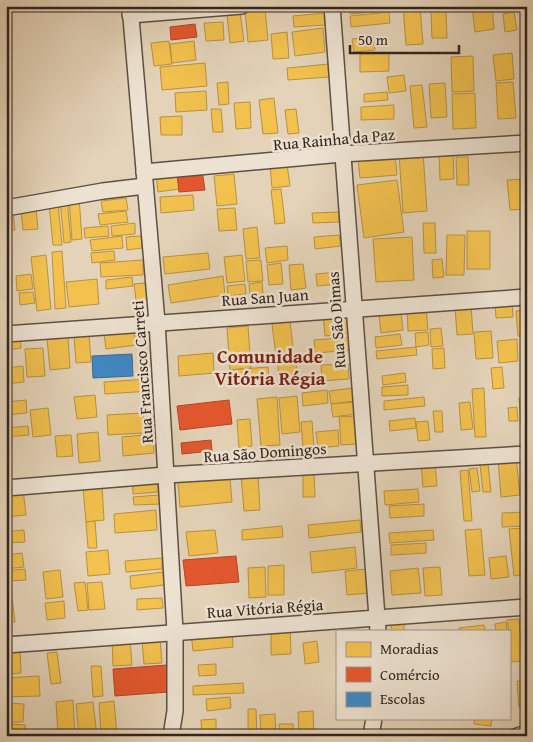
<svg xmlns="http://www.w3.org/2000/svg" width="533" height="742" font-family="'Gentium Book Plus',serif">
<style>
.homes{fill:#f2c14e;stroke:#b89240}
.shops{fill:#e4572e;stroke:#ae4829}
.schools{fill:#3f88c5;stroke:#3b6a93}
.lines{fill:none;stroke-linecap:round;stroke-linejoin:round}
.minor-casing{stroke:#5e5044;stroke-width:18}
.minor{stroke:#ede2d1;stroke-width:15}
.labels{text-anchor:middle;dominant-baseline:central;stroke-width:5;stroke-linejoin:round;paint-order:stroke}
.street-label{font-size:16px;fill:#31241e;stroke:#ede2d1}
.quarter-label{font-size:19px;font-weight:bold;fill:#7a1f14;stroke:#ede2d1}
</style>
<rect width="100%" height="100%" fill="#e4d3b8"/>
<filter id="stains"><feTurbulence type="fractalNoise" baseFrequency=".004" numOctaves="4"/><feColorMatrix values="0 0 0 0 .2 0 0 0 0 .09 0 0 0 0 .02 0 0 0 .5 -.17"/></filter>
<radialGradient id="worn" r=".72"><stop offset=".6" stop-color="#630" stop-opacity="0"/><stop offset="1" stop-color="#630" stop-opacity=".3"/></radialGradient>
<g class="homes">
<path d="M350 6H382V11L350 14Z"/>
<path d="M403 6H420L423 44 406 45Z"/>
<path d="M472 6H492L494 29 475 32Z"/>
<path d="M265 8 268 40 248 42 245 10Z"/>
<path d="M446 10 447 38H432L431 11Z"/>
<path d="M389 12 390 23 351 27 350 16Z"/>
<path d="M514 12 517 30 505 32 503 14Z"/>
<path d="M240 13 244 41 230 43 227 15Z"/>
<path d="M325 13V25L294 27 293 16Z"/>
<path d="M223 22 224 40 206 41 204 23Z"/>
<path d="M323 28 325 52 295 56 292 32Z"/>
<path d="M287 32 289 58 273 59 271 34Z"/>
<path d="M373 37 375 50 354 52 352 39Z"/>
<path d="M169 41 172 64 154 66 151 43Z"/>
<path d="M194 41 196 60 172 63 170 44Z"/>
<path d="M389 53V71L360 72V54Z"/>
<path d="M512 53 514 79 496 81 493 55Z"/>
<path d="M473 56 474 91 452 92 451 57Z"/>
<path d="M205 63 207 86 162 90 160 67Z"/>
<path d="M329 64V77L288 80 287 68Z"/>
<path d="M404 75 406 91 389 93 387 77Z"/>
<path d="M522 79H527V112H523Z"/>
<path d="M228 82 229 104 219 105 217 83Z"/>
<path d="M513 82 516 118 498 119 496 83Z"/>
<path d="M445 83 447 117 431 118 429 84Z"/>
<path d="M422 85 427 127 414 128 410 86Z"/>
<path d="M206 91 207 110 176 112 175 93Z"/>
<path d="M387 92 388 100 364 102V94Z"/>
<path d="M475 93 476 128 453 129 452 94Z"/>
<path d="M274 98 278 133 263 134 259 100Z"/>
<path d="M250 102 251 128 236 129 234 103Z"/>
<path d="M394 105V119L361 120V107Z"/>
<path d="M211 109H221L223 132H213Z"/>
<path d="M296 109 299 133 288 134 285 110Z"/>
<path d="M182 116V135H161L160 117Z"/>
<path d="M423 152 427 211 403 213 399 154Z"/>
<path d="M453 152 454 179 440 180 439 153Z"/>
<path d="M395 154 397 175 360 178 358 157Z"/>
<path d="M456 157H468L469 185H457Z"/>
<path d="M287 164 290 186 272 188 270 166Z"/>
<path d="M177 172 179 189 158 192 156 174Z"/>
<path d="M234 174 237 204 217 206 214 176Z"/>
<path d="M525 179 527 209 510 210 507 180Z"/>
<path d="M397 180 404 232 364 238 357 185Z"/>
<path d="M281 189 285 223 275 224 271 190Z"/>
<path d="M193 195 194 210 161 213 160 197Z"/>
<path d="M79 197 82 239 72 240 69 198Z"/>
<path d="M67 198 71 242 64 243 60 199Z"/>
<path d="M126 198 128 210 103 212 101 201Z"/>
<path d="M58 203 62 245H53L49 204Z"/>
<path d="M6 204H12L15 230 6 231Z"/>
<path d="M235 208 237 230 219 231 217 209Z"/>
<path d="M36 209 38 229 23 230 21 211Z"/>
<path d="M126 211 128 222 100 225 98 214Z"/>
<path d="M339 212V222L313 223 312 213Z"/>
<path d="M135 223V234L112 236 111 226Z"/>
<path d="M423 223H435L436 253H424Z"/>
<path d="M108 226 109 236 85 238 84 228Z"/>
<path d="M257 227 260 258 246 259 243 229Z"/>
<rect x="467" y="231" width="23" height="38"/>
<path d="M339 235 341 246 315 249 314 237Z"/>
<path d="M447 235H465L464 275H446Z"/>
<path d="M122 236 123 248 92 251 90 240Z"/>
<path d="M141 236 142 248 127 250 126 237Z"/>
<path d="M412 237 414 280 376 282 373 239Z"/>
<path d="M287 246 288 260 267 263 265 248Z"/>
<path d="M62 251 66 308 55 309 52 252Z"/>
<path d="M114 251 115 260 92 263 91 253Z"/>
<path d="M208 253 210 269 165 274 163 257Z"/>
<path d="M46 255 51 309 37 311 31 257Z"/>
<path d="M242 255 245 281 227 283 224 257Z"/>
<path d="M442 259 444 277 433 278 432 260Z"/>
<path d="M143 260V275L101 277 100 263Z"/>
<path d="M261 260 263 281 248 282 246 261Z"/>
<path d="M281 263 283 284 269 285 267 265Z"/>
<path d="M303 264 306 288 291 290 289 265Z"/>
<path d="M338 272 339 284 317 286 316 274Z"/>
<path d="M31 274 33 289 17 291 16 276Z"/>
<path d="M223 276 225 295 171 303 168 285Z"/>
<path d="M132 277 133 286 106 289V280Z"/>
<path d="M97 279 99 304 69 307 66 282Z"/>
<path d="M262 282 263 294 250 295 249 284Z"/>
<path d="M145 283 147 299 136 300 134 284Z"/>
<path d="M245 284 246 294 228 296 227 286Z"/>
<path d="M33 292 35 303 20 305 19 293Z"/>
<path d="M6 295H9L11 314H6Z"/>
<path d="M512 301 513 317 496 318 495 302Z"/>
<path d="M471 305 473 334 457 335 455 307Z"/>
<path d="M426 306 428 330 408 331 407 307Z"/>
<path d="M527 310V336H518L516 311Z"/>
<path d="M348 312 350 334 325 336 323 314Z"/>
<path d="M401 313 403 330 381 333 379 315Z"/>
<path d="M290 322 294 354 276 356 272 324Z"/>
<path d="M248 326 251 368 230 370 227 328Z"/>
<path d="M441 328 443 346 431 347 430 329Z"/>
<path d="M134 330 136 345 106 349 104 334Z"/>
<path d="M491 331 493 358 476 359 474 332Z"/>
<path d="M428 332 429 345 416 347 415 333Z"/>
<path d="M400 334 402 345 376 348 375 337Z"/>
<path d="M20 335 21 348 6 350V337Z"/>
<path d="M89 335 91 362 76 363 74 336Z"/>
<path d="M68 337 70 368 50 370 47 339Z"/>
<path d="M352 337 353 350 315 353 314 340Z"/>
<path d="M517 339 518 361 499 363 497 341Z"/>
<path d="M416 347 417 355 377 359 376 351Z"/>
<path d="M43 348 45 376 27 377 25 349Z"/>
<path d="M444 348 445 368 433 369 432 349Z"/>
<path d="M213 353 214 373 179 376 178 356Z"/>
<path d="M295 357 298 380 280 382 277 360Z"/>
<path d="M348 364 349 379 322 381 321 365Z"/>
<path d="M23 366 24 382 6 384V368Z"/>
<path d="M268 367 269 380 231 383 230 370Z"/>
<path d="M502 367 504 388 493 389 491 368Z"/>
<path d="M405 373 406 382 383 385 382 376Z"/>
<path d="M149 379 150 391 105 394 104 382Z"/>
<path d="M408 385V395L382 396V387Z"/>
<path d="M353 388 355 401 331 404 329 391Z"/>
<path d="M484 388 486 437H475L472 389Z"/>
<path d="M327 390 328 403 303 406 302 393Z"/>
<path d="M95 395 97 417 77 419 74 397Z"/>
<path d="M297 396 300 432 282 434 279 398Z"/>
<path d="M277 397 280 445 261 446 257 399Z"/>
<path d="M424 397 425 406 384 410V401Z"/>
<path d="M527 397V423L521 424 519 398Z"/>
<path d="M26 400 27 413 6 415V402Z"/>
<path d="M355 402 356 414 333 417 331 404Z"/>
<path d="M470 402 473 429 461 430 459 403Z"/>
<path d="M517 407 518 421H509L508 408Z"/>
<path d="M48 408 51 435 33 437 30 410Z"/>
<path d="M433 411H442L443 432H435Z"/>
<path d="M143 413 144 433 108 435 107 415Z"/>
<path d="M355 416 357 444 341 445 339 417Z"/>
<path d="M415 418 416 428 390 431 389 421Z"/>
<path d="M250 419 252 446 239 448 237 420Z"/>
<path d="M312 421 314 447 303 448 301 422Z"/>
<path d="M428 421 430 440 418 441 416 422Z"/>
<path d="M28 426 29 435 6 437V428Z"/>
<path d="M338 430 339 446 318 448 316 432Z"/>
<path d="M98 432 100 461 79 463 77 434Z"/>
<path d="M153 434 154 453 123 456 122 437Z"/>
<path d="M71 435 73 456 57 457 55 436Z"/>
<path d="M516 457 520 495 501 497 498 458Z"/>
<path d="M435 463 437 486 423 487 421 464Z"/>
<path d="M488 464 491 492H483L480 465Z"/>
<path d="M477 468 480 491 472 492 469 469Z"/>
<path d="M314 470 315 497H303V471Z"/>
<path d="M468 470 472 521H464L460 471Z"/>
<path d="M258 474 260 510 244 511 241 475Z"/>
<path d="M157 476 158 492 133 494 132 478Z"/>
<path d="M230 478 232 502 180 507 178 482Z"/>
<path d="M102 485 104 520 86 522 83 487Z"/>
<path d="M23 489 26 515 6 517V491Z"/>
<path d="M418 489 419 502 385 505 384 491Z"/>
<path d="M159 495 160 504 134 505 133 497Z"/>
<path d="M424 504V516L390 518 389 506Z"/>
<path d="M156 510 157 530 115 533 114 514Z"/>
<path d="M526 512V526L502 527V513Z"/>
<path d="M360 520 361 532 309 538 308 525Z"/>
<path d="M95 521 97 548H88L86 522Z"/>
<path d="M282 526 283 537 242 540V530Z"/>
<path d="M524 528 527 574 514 576 509 529Z"/>
<path d="M481 529 485 575 469 576 465 530Z"/>
<path d="M24 530 25 542 6 543V532Z"/>
<path d="M215 530 218 553 189 556 186 532Z"/>
<path d="M433 530 434 540 390 543 389 533Z"/>
<path d="M426 543V553L391 555V545Z"/>
<path d="M355 547 357 568 312 573 310 552Z"/>
<path d="M108 550 110 574 88 576 86 552Z"/>
<path d="M22 553 24 567 6 569V555Z"/>
<path d="M506 556 509 577 491 579 489 558Z"/>
<path d="M162 558V569L126 572 125 561Z"/>
<path d="M284 565V595H268V566Z"/>
<path d="M265 567 266 597 249 598 248 568Z"/>
<path d="M440 567 442 595 425 596 423 568Z"/>
<path d="M418 568 421 593 392 595 390 571Z"/>
<path d="M25 569 26 580 6 581V571Z"/>
<path d="M367 569 369 593 347 595 345 571Z"/>
<path d="M60 570 63 597 46 599 43 572Z"/>
<path d="M163 572 164 585 131 589 130 576Z"/>
<path d="M85 582 88 610 78 611 74 583Z"/>
<path d="M102 582 105 609 89 610 87 583Z"/>
<path d="M12 596 15 622 6 623V597Z"/>
<path d="M162 598 163 608 137 610V599Z"/>
<path d="M64 601 65 618 47 620 45 603Z"/>
<path d="M523 617H527V644L525 645Z"/>
<rect x="391" y="619" width="13" height="12"/>
<path d="M519 619 523 661 510 662 509 631 507 620Z"/>
<path d="M506 622 507 631H496L495 624Z"/>
<path d="M484 625 485 631H459V628Z"/>
<path d="M271 626H290L291 654 271 655Z"/>
<path d="M232 629 233 647 193 651 191 633Z"/>
<path d="M130 639 132 665 113 666 112 640Z"/>
<path d="M160 639 162 663 144 664 142 641Z"/>
<path d="M317 641 319 662 305 664 303 643Z"/>
<path d="M20 648 21 673 9 674 7 649Z"/>
<path d="M57 652 61 683 51 684 47 653Z"/>
<path d="M216 664V675L199 676 198 665Z"/>
<path d="M91 666H101L103 696 93 697Z"/>
<path d="M39 676 40 696 6 697V678Z"/>
<path d="M517 681H527V707H519Z"/>
<path d="M243 683 244 693 193 695V686Z"/>
<path d="M230 697 231 708 207 711 206 699Z"/>
<path d="M73 700 75 736H58L56 702Z"/>
<path d="M114 701 117 736H101L99 703Z"/>
<path d="M93 702 97 736H79L76 704Z"/>
<path d="M6 703 24 704 23 722H6Z"/>
<path d="M248 709H256L257 736H248Z"/>
<path d="M313 711 314 736H299L298 712Z"/>
<path d="M275 714 276 736H261L260 715Z"/>
<path d="M475 718H492L491 726 474 724Z"/>
<path d="M216 719V736H202L201 720Z"/>
<path d="M6 724 25 725V736L6 735Z"/>
<path d="M279 724H293L294 736H280Z"/>
<rect x="189" y="730" width="12" height="6"/>
</g>
<g class="shops">
<path d="M195 24 197 37 171 40 170 27Z"/>
<path d="M202 170 205 190 179 192 177 173Z"/>
<path d="M229 400 232 424 180 430 177 406Z"/>
<path d="M211 440 212 451 182 454 181 443Z"/>
<path d="M236 556 239 582 186 586 183 560Z"/>
<path d="M167 665 169 692 115 696 113 669Z"/>
</g>
<path class="schools" d="M132 354 133 376 93 378 92 356Z"/>
<g class="lines">
<defs>
<g id="minor">
<path d="M130 6 157 322 175 631V711L171 736"/>
<path d="M332 6 378 631"/>
<path d="M130 15 242 6"/>
<path d="M144 172 342 154 527 143"/>
<path d="M6 208 103 191 145 186"/>
<path d="M6 334 527 297"/>
<path d="M6 488 166 475 527 454"/>
<path d="M6 645 527 607"/>
<path d="M371 736 374 718"/>
<path d="M517 736 527 733"/>
</g>
</defs>
<use href="#minor" class="minor-casing"/>
<use href="#minor" class="minor"/>
</g>
<g class="labels">
<g class="street-label">
<text transform="translate(334 139) rotate(-5)">Rua Rainha da Paz</text>
<text transform="translate(265 297) rotate(-4)">Rua San Juan</text>
<text transform="translate(336 320) rotate(-94)">Rua São Dimas</text>
<text transform="translate(142 372) rotate(-94)">Rua Francisco Carreti</text>
<text transform="translate(265 452) rotate(-4)">Rua São Domingos</text>
<text transform="translate(265 608) rotate(-4)">Rua Vitória Régia</text>
</g>
<g class="quarter-label">
<text x="270" y="356">Comunidade<tspan x="270" dy="22">Vitória Régia</tspan></text>
</g>
</g>
<rect width="533" height="742" fill="none" stroke="#e4d3b8" stroke-width="25"/>
<rect x="8" y="8" width="518" height="727" fill="none" stroke="#31241e" stroke-width="2.5"/>
<rect x="12" y="12" width="508" height="717" fill="none" stroke="#31241e"/>
<rect x="336" y="630" width="175" height="90" fill="#ede2d1" stroke="#a29689"/>
<rect x="346" y="642" width="25" height="15" fill="#f2c14e" stroke="#a29689"/>
<text x="380" y="654" font-size="15" fill="#31241e">Moradias</text>
<rect x="346" y="667" width="25" height="15" fill="#e4572e" stroke="#a29689"/>
<text x="380" y="680" font-size="15" fill="#31241e">Comércio</text>
<rect x="346" y="692" width="25" height="15" fill="#3f88c5" stroke="#a29689"/>
<text x="380" y="704" font-size="15" fill="#31241e">Escolas</text>
<path d="M350 45v8h109v-8" fill="none" stroke="#31241e" stroke-width="2.5"/>
<text x="358" y="45" font-size="15" fill="#31241e" stroke="#ede2d1" stroke-width="4" paint-order="stroke">50 m</text>
<rect width="100%" height="100%" filter="url(#stains)"/>
<rect width="100%" height="100%" fill="url(#worn)"/>
</svg>
